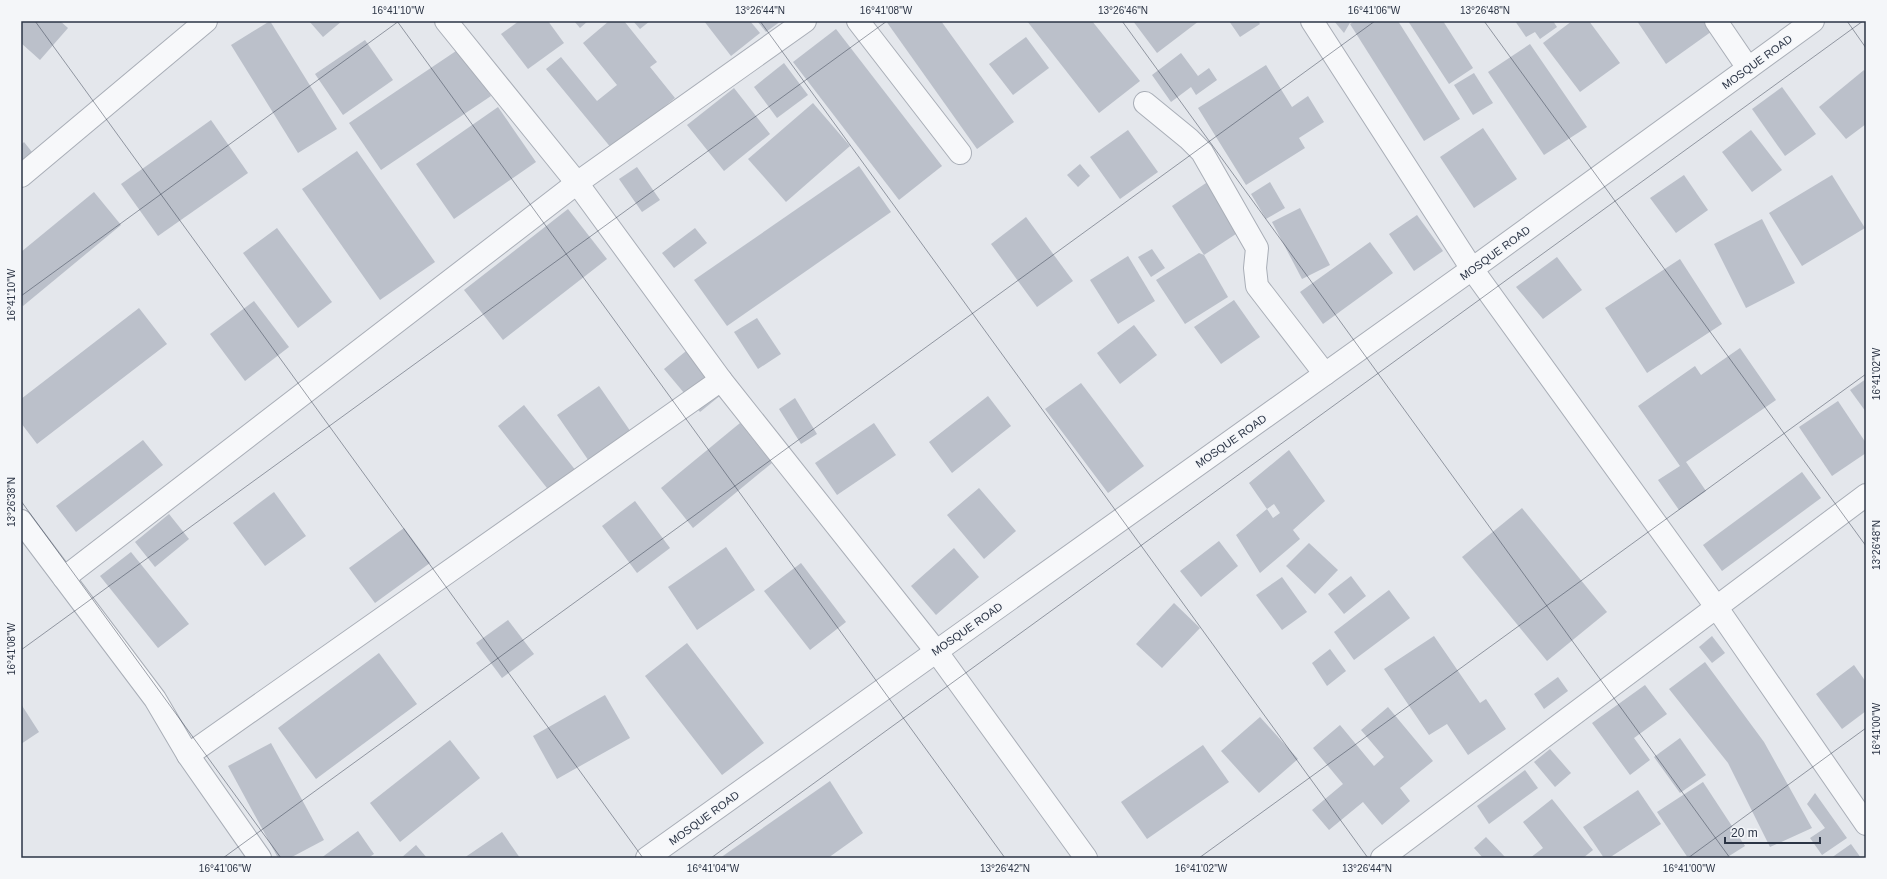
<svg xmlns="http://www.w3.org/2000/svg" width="1887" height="879" font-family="Arial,sans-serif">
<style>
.building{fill:#bbc0ca}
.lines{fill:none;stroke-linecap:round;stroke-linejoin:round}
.minor-casing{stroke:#a9aeb7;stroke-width:24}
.minor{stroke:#f7f8fa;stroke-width:22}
.ticks{fill:none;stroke:#2b3445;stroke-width:1;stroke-opacity:0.45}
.labels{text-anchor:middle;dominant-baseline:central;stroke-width:3;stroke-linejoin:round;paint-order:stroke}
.street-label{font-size:11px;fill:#2b3445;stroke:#f4f6f9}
.neatline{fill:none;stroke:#2b3445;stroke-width:1.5}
.ticks-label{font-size:10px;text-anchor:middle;fill:#2b3445}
</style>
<rect width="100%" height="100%" fill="#e4e7ec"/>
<g class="building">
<path d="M21 21H60L68 28 40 60 21 43Z"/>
<path d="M270 21 337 129 298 153 231 45Z"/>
<path d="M309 21H342L323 37Z"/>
<path d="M519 21H548L564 43 528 69 501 34Z"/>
<path d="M574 21H588L580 28Z"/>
<path d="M609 21H624L657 62 650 67 675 98 612 149 546 69 561 57 597 101 617 85 583 43Z"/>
<path d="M633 21H650L640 29Z"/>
<path d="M704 21H750L760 33 731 56Z"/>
<path d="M757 21H781L766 32Z"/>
<path d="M886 21H941L1014 122 977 149Z"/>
<path d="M1027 21H1092L1140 81 1099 113Z"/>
<path d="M1133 21H1199L1157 53Z"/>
<path d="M1229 21H1258L1260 24 1240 37Z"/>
<path d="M1334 21H1351L1344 33Z"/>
<path d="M1355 21H1398L1460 119 1424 141 1350 24Z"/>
<path d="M1408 21H1443L1473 68 1449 84Z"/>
<path d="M1515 21H1553L1557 27 1540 39 1535 32 1526 37Z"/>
<path d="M1572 21H1589L1620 63 1580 92 1543 43Z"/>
<path d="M1637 21H1710L1715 29 1666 64Z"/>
<path d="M836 29 942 166 899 200 793 62Z"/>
<path d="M1026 37 1049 68 1013 95 989 64Z"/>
<path d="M365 40 393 80 343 115 315 74Z"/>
<path d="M1530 44 1587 127 1544 155 1488 72Z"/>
<path d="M459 49 491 96 381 170 349 123Z"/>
<path d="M1181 53 1198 76 1209 68 1217 80 1196 95 1191 87 1171 102 1152 75Z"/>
<path d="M784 63 808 95 777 118 754 87Z"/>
<path d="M1266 65 1292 107 1308 96 1324 122 1299 138 1305 148 1246 185 1198 108Z"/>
<path d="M1864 70 1866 73V124L1846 139 1819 107Z"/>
<path d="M1474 73 1493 103 1473 115 1454 85Z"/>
<path d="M1782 87 1816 134 1785 156 1752 109Z"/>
<path d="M734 88 770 134 724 171 687 125Z"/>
<path d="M813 103 850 146 786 202 748 159Z"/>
<path d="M498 107 536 162 454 219 416 164Z"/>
<path d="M211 120 248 173 158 236 121 184Z"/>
<path d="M1483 128 1517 179 1474 208 1440 157Z"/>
<path d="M1128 130 1158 172 1120 199 1090 157Z"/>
<path d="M1751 130 1782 170 1752 192 1722 152Z"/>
<path d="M24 142 36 157 21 169V145Z"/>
<path d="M357 151 435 262 380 300 302 189Z"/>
<path d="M1080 164 1090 176 1078 187 1067 175Z"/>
<path d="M859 166 891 212 727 326 694 280Z"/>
<path d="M637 167 660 200 642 212 619 179Z"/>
<path d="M1684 175 1708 210 1676 233 1650 198Z"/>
<path d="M1832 175 1865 228 1802 266 1769 213Z"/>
<path d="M1209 181 1242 230 1204 255 1172 206Z"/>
<path d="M1270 182 1285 208 1266 219 1251 194Z"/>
<path d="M94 192 121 225 23 306 21 304V252Z"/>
<path d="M1300 208 1330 265 1302 279 1272 222Z"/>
<path d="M568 209 607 259 503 340 464 290Z"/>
<path d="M1417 215 1443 251 1414 271 1389 234Z"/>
<path d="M1026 217 1073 281 1037 307 991 244Z"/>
<path d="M1762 219 1795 283 1746 308 1714 244Z"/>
<path d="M277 228 332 302 298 328 243 253Z"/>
<path d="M695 228 707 243 674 268 662 253Z"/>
<path d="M1370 242 1393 273 1323 324 1300 292Z"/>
<path d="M1152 249 1165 268 1151 277 1138 257Z"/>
<path d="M1199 253 1204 255 1228 297 1185 324 1156 280Z"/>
<path d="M1128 256 1155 301 1118 324 1090 280Z"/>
<path d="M1557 257 1582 290 1543 319 1516 287Z"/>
<path d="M1680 259 1722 324 1647 373 1605 308Z"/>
<path d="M1234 300 1260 337 1221 364 1194 327Z"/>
<path d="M254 301 289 347 245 381 210 334Z"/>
<path d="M139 308 167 344 37 444 21 423V399Z"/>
<path d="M757 318 781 354 758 369 734 332Z"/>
<path d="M1134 325 1157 355 1120 384 1097 353Z"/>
<path d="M696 343 732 386 700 412 664 369Z"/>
<path d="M1740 348 1776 400 1686 462 1706 491 1679 510 1658 480 1680 466 1638 406 1695 366 1701 375Z"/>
<path d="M1866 379V412L1850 390Z"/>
<path d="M1081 383 1144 466 1108 493 1045 409Z"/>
<path d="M599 386 633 435 591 464 557 415Z"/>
<path d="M988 396 1011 426 952 473 929 442Z"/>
<path d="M795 398 817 434 801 444 779 409Z"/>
<path d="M1838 401 1866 443V453L1832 476 1799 427Z"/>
<path d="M524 405 584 481 558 502 498 426Z"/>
<path d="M740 423 772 463 693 528 661 488Z"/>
<path d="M874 423 896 455 837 495 815 463Z"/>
<path d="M143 440 163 465 76 532 56 506Z"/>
<path d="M1289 450 1325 501 1293 530 1300 539 1260 573 1236 535 1267 509 1273 518 1280 513 1274 504 1267 509 1249 483Z"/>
<path d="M1802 472 1821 498 1722 571 1703 545Z"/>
<path d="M979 488 1016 531 984 559 947 515Z"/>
<path d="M274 492 306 536 265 566 233 523Z"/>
<path d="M635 501 670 548 637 573 602 526Z"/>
<path d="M1522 508 1607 612 1547 661 1462 557Z"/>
<path d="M169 514 189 539 155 567 135 542Z"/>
<path d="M404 528 430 563 375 603 349 568Z"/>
<path d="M1219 541 1238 566 1201 597 1180 571Z"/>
<path d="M1309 543 1338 570 1315 594 1286 566Z"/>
<path d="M726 547 755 590 697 630 668 587Z"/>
<path d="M954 548 979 577 936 615 911 586Z"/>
<path d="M131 552 189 624 158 648 100 576Z"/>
<path d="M801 563 846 622 810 650 764 591Z"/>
<path d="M1351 576 1366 596 1344 614 1328 594Z"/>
<path d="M1282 577 1307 612 1282 630 1256 595Z"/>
<path d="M1389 590 1410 618 1354 660 1334 632Z"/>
<path d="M1174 603 1200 628 1162 668 1136 644Z"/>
<path d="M508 620 534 654 502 678 476 643Z"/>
<path d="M1434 636 1480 703 1486 699 1506 729 1468 755 1447 724 1429 735 1384 669Z"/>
<path d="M1712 636 1725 653 1712 663 1699 647Z"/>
<path d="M687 643 764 743 722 775 645 676Z"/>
<path d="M1330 649 1346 671 1327 686 1312 663Z"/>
<path d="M379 653 417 704 316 779 278 728Z"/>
<path d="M1705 662 1764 742 1812 828 1770 847 1728 763 1669 689Z"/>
<path d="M1854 665 1866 682V711L1842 729 1816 694Z"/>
<path d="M1558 677 1568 691 1544 709 1534 694Z"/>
<path d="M1645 685 1667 714 1634 738 1650 760 1630 775 1592 723Z"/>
<path d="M605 695 630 738 557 779 533 736Z"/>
<path d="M21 704 39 732 21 744Z"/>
<path d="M1388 707 1433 761 1400 788 1410 801 1382 825 1363 802 1329 830 1312 810 1343 784 1313 748 1340 725 1374 766 1384 757 1361 730Z"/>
<path d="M1260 717 1298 759 1259 793 1221 751Z"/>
<path d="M1680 738 1706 775 1680 793 1654 757Z"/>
<path d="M450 740 480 778 400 842 370 803Z"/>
<path d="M271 743 324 840 290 858H278L228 766Z"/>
<path d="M1203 745 1229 782 1147 839 1121 802Z"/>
<path d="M1550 749 1571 773 1555 787 1534 762Z"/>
<path d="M1525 770 1538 788 1489 824 1477 806Z"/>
<path d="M830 781 863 833 828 858H720Z"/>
<path d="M1703 782 1745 846 1726 858H1688L1657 812Z"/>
<path d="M1638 790 1661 824 1609 858H1604L1583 827Z"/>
<path d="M1815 793 1847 838 1822 855 1810 838 1825 828 1807 804Z"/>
<path d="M1552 799 1593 850 1583 858H1530L1543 848 1523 822Z"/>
<path d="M358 831 374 854 368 858H321Z"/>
<path d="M502 832 520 858H464Z"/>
<path d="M1486 837 1506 858H1483L1474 848Z"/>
<path d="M1851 844 1861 858H1831Z"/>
<path d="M416 845 427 858H401Z"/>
</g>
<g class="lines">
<defs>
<g id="minor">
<path d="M446 21 577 183 721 380 936 651 1086 858"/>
<path d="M858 21 960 153"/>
<path d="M1312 21 1472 269 1717 608 1866 824"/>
<path d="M1716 21 1748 68"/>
<path d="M1145 103 1189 139 1202 152 1257 248 1255 268 1257 286 1325 374"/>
<path d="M21 176 206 21"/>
<path d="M21 521 155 699 188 755 260 858"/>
<path d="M64 578 577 183 805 21"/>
<path d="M188 755 721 380"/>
<path d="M647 858 1472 269 1813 21"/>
<path d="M1382 858 1866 495"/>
</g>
</defs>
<use href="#minor" class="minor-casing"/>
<use href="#minor" class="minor"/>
</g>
<path class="ticks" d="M35 21 643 858M397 21 1005 858M760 21 1368 858M1122 21 1730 858M1484 21 1866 546M1847 21 1866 48M21 296 399 21M21 501 281 858M21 650 887 21M223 858 1375 21M711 858 1863 21M1199 858 1866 374M1688 858 1866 728"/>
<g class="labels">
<g class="street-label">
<text transform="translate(1757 62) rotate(-36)">MOSQUE ROAD</text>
<text transform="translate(1495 253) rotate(-36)">MOSQUE ROAD</text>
<text transform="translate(1231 441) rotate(-35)">MOSQUE ROAD</text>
<text transform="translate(967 629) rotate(-35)">MOSQUE ROAD</text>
<text transform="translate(704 818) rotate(-36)">MOSQUE ROAD</text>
</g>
</g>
<rect width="1887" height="879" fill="none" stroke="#f4f6f9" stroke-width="44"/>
<path d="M1725 837v6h95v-6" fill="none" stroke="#2b3445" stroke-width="2"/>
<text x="1731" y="837" font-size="12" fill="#2b3445" stroke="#f4f6f9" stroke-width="3" paint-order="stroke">20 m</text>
<rect x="22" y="22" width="1843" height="835" class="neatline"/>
<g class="ticks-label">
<text x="398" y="14">16°41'10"W</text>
<text x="760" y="14">13°26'44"N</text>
<text x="886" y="14">16°41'08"W</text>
<text x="1123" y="14">13°26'46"N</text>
<text x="1374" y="14">16°41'06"W</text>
<text x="1485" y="14">13°26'48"N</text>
<text transform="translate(11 295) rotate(-90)" y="4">16°41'10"W</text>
<text transform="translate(1876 374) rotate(-90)" y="4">16°41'02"W</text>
<text transform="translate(11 502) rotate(-90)" y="4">13°26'38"N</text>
<text transform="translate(1876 545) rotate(-90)" y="4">13°26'48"N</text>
<text transform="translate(11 649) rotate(-90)" y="4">16°41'08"W</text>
<text transform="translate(1876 729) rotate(-90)" y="4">16°41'00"W</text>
<text x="225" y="872">16°41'06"W</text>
<text x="713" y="872">16°41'04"W</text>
<text x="1005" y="872">13°26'42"N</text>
<text x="1201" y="872">16°41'02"W</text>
<text x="1367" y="872">13°26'44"N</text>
<text x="1689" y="872">16°41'00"W</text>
</g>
</svg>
